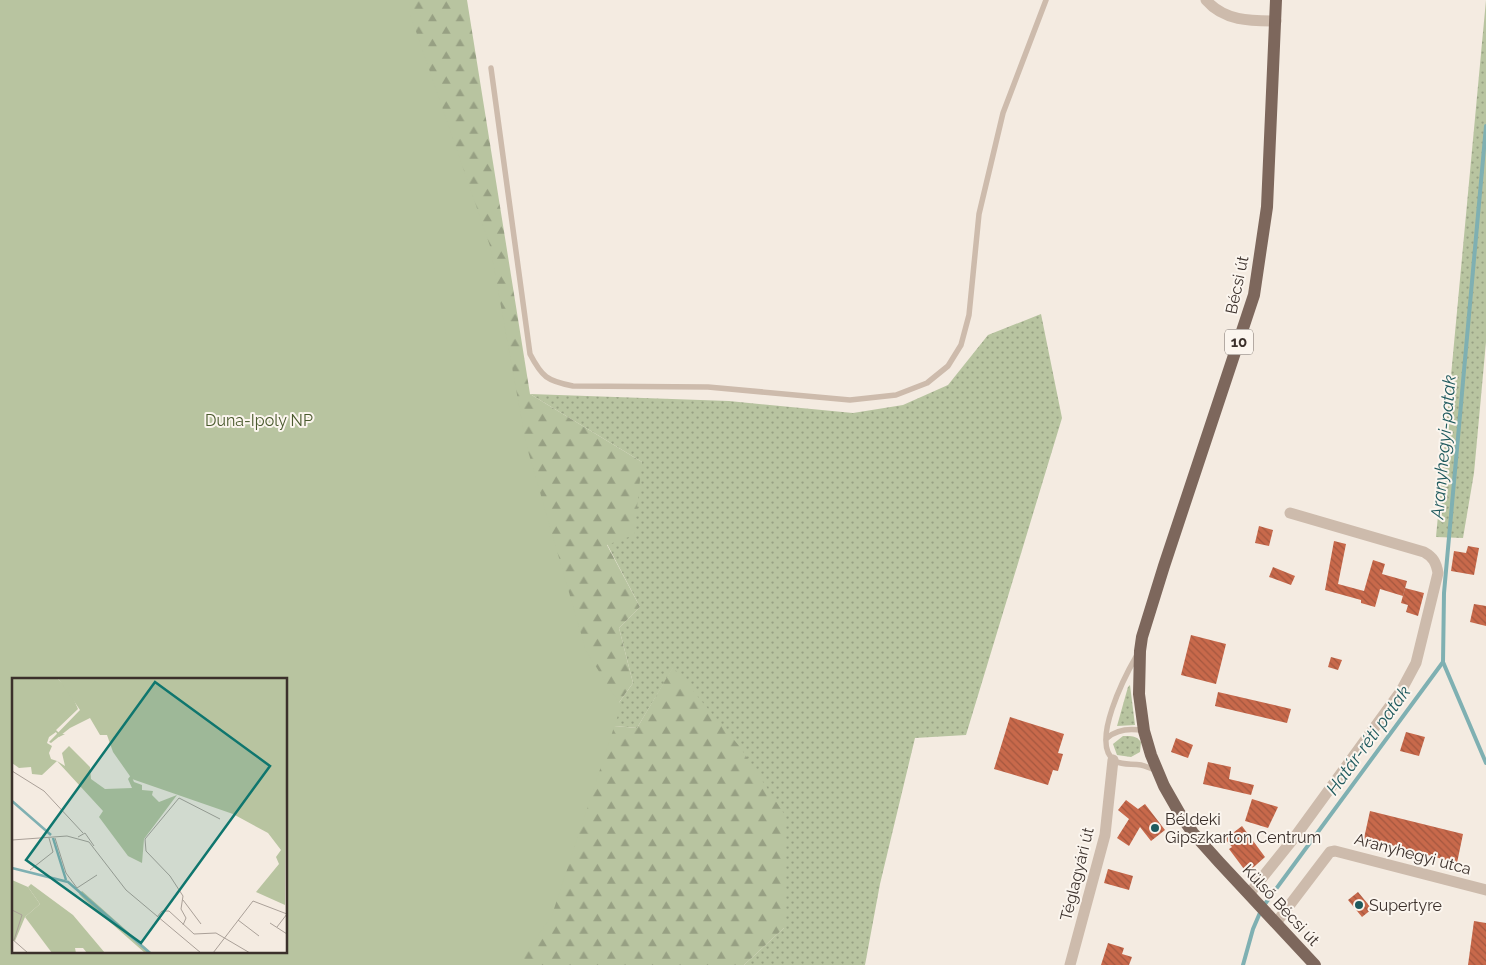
<svg xmlns="http://www.w3.org/2000/svg" width="1486" height="965" font-family="Raleway,sans-serif">
<style>
.grass{fill:url(#grass-dots)}
.forest{fill:url(#forest-firs);fill-rule:evenodd}
.park{fill:#b8c4a0;fill-rule:evenodd}
.lines{fill:none;stroke-linecap:round;stroke-linejoin:round}
.stream{stroke:#7fb0b2;stroke-width:4}
.building{fill:url(#building-back-hatch)}
.service{stroke:#cdbbac;stroke-width:5.5}
.minor{stroke:#cdbbac;stroke-width:11}
.primary{stroke:#7d675c;stroke-width:12}
.poi-dot{fill:#1f5a5e;stroke:#fbf5ee;stroke-width:2}
.labels{text-anchor:middle;dominant-baseline:central;stroke-width:4;stroke-linejoin:round;paint-order:stroke}
.shield{fill:#fbf5ee;stroke:#756b66;stroke-width:1}
.shield-label{font-size:15px;font-weight:bold;fill:#3b302b}
.street-label{font-size:16px;fill:#3b302b;stroke:#fbf5ee}
.park-label{font-size:16px;fill:#4a5a2e;stroke:#fbf5ee}
.poi-label{font-size:16px;fill:#3b302b;stroke:#fbf5ee;text-anchor:start}
.water-label{font-size:18px;font-style:italic;fill:#1f5a5e;stroke:#fbf5ee}
.inset-river{fill:none;stroke:#7fb0b2;stroke-width:2.5}
.inset-road{fill:none;stroke:#aaa098;stroke-width:1}
.view{fill:#0f766e;fill-opacity:0.15;stroke:#0f766e;stroke-width:2.5}
.inset-edge{fill:none;stroke:#3b302b;stroke-width:2.5}
</style>
<defs>
<pattern id="grass-dots" width="8" height="8" patternUnits="userSpaceOnUse" patternTransform="scale(1.25)"><rect width="8" height="8" fill="#b8c4a0"/><path d="M2 2h.1M6 6h.1" fill="none" stroke="#97a083" stroke-width="1.8" stroke-linecap="round"/></pattern>
<pattern id="forest-firs" width="22" height="20" patternUnits="userSpaceOnUse" patternTransform="scale(1.25)"><rect width="22" height="20" fill="#b8c4a0"/><path d="M5 1l3.5 6h-7zM16 11l3.5 6h-7z" fill="#97a083"/></pattern>
<pattern id="building-back-hatch" width="6" height="6" patternUnits="userSpaceOnUse" patternTransform="scale(1.25)"><rect width="6" height="6" fill="#c8694b"/><path d="M-1 5l2 2M0 0l6 6M5-1l2 2" fill="none" stroke="#a4573f"/></pattern>
</defs>
<rect width="100%" height="100%" fill="#f4ebe1"/>
<g class="grass">
<path d="M1486 0V342L1474 473 1463 538 1436 537Z"/>
<path d="M1041 314 1062 418 966 735 915 738 880 884 865 965H744L784 928 673 668 637 728 603 725 633 683 619 628 640 607 607 544 642 462 530 394 729 401 853 413 903 405 948 385 988 335Z"/>
<path d="M1130 685 1135 725 1117 726 1128 687Z"/>
<path d="M1123 736C1130 736 1136 735 1141 742L1140 752 1131 757 1117 755 1113 744Z"/>
</g>
<path class="forest" d="M0 0H467L530 394 642 462 634 535 607 545 640 607 619 628 633 683 603 725 637 728 673 667 740 747 785 815 784 928 744 965H0ZM14 679H286V951H14Z"/>
<path class="park" d="M0 0H409L410 14 490 246 526 444 586 651 621 706 552 915 518 965H0ZM14 679H286V951H14Z"/>
<g class="lines">
<g class="stream">
<path d="M1486 126 1444 593 1443 662 1486 763"/>
<path d="M1243 965 1253 929 1262 908 1443 662"/>
</g>
</g>
<g class="building">
<path d="M1259 526 1273 530 1269 546 1255 543Z"/>
<path d="M1334 541 1346 544 1338 584 1364 591 1373 560 1385 564 1382 574 1407 581 1403 596 1380 589 1375 607 1361 603V600L1325 590Z"/>
<path d="M1468 546 1479 548 1474 575 1451 571 1454 551 1466 553Z"/>
<path d="M1273 567 1295 576 1291 585 1269 577Z"/>
<path d="M1405 588 1424 593 1418 616 1406 612 1408 605 1401 603Z"/>
<path d="M1474 604 1486 606V626L1470 622Z"/>
<path d="M1191 635 1226 644 1216 684 1181 675Z"/>
<path d="M1331 657 1342 660 1338 670 1328 667Z"/>
<path d="M1218 692 1291 709 1287 723 1215 706Z"/>
<path d="M1010 717 1064 734 1058 753 1063 754 1058 771 1053 770 1048 785 994 769Z"/>
<path d="M1406 732 1425 737 1419 756 1400 751Z"/>
<path d="M1176 738 1193 745 1188 758 1171 752Z"/>
<path d="M1208 762 1231 767 1229 779 1254 785 1251 795 1203 784Z"/>
<path d="M1252 799 1278 807 1268 828 1245 821Z"/>
<path d="M1126 800 1138 809 1145 804 1165 830 1151 841 1140 827 1129 846 1117 838 1129 819 1118 810Z"/>
<path d="M1370 811 1463 834 1457 863 1384 843 1382 847 1363 843Z"/>
<path d="M1242 826 1265 857 1247 873 1229 849 1232 847 1225 839Z"/>
<path d="M1108 869 1133 876 1129 890 1104 883Z"/>
<path d="M1358 892 1372 909 1362 917 1348 900Z"/>
<path d="M1474 921 1486 923V965H1468Z"/>
<path d="M1108 943 1124 948 1122 954 1132 957 1129 965H1101Z"/>
</g>
<g class="lines">
<g class="service">
<path d="M491 68 530 354C542 377 547 381 573 386L708 387 850 400 896 395 927 383 948 366 961 345 969 315 979 214 1003 113 1046 0"/>
<path d="M1137 655C1126 674 1089 744 1115 761 1124 766 1132 763 1141 765 1146 766 1151 769 1156 770"/>
<path d="M1107 738C1118 729 1130 728 1144 731"/>
</g>
<g class="minor">
<path d="M1206 0C1224 21 1250 21 1276 21"/>
<path d="M1249 894 1294 838 1401 691 1416 663 1438 573C1436 562 1433 557 1424 552L1290 513"/>
<path d="M1276 923 1330 852 1335 851 1486 890"/>
<path d="M1070 965 1105 835 1113 760"/>
</g>
<path class="primary" d="M1276 0 1267 207 1254 295 1164 566 1142 637 1140 651 1139 694 1144 731 1151 755 1164 786 1180 814 1193 833 1219 862 1315 965"/>
</g>
<g class="poi-dot">
<circle cx="1155" cy="828" r="5"/>
<circle cx="1359" cy="905" r="5"/>
</g>
<g class="labels">
<rect class="shield" x="1225" y="329.5" width="28" height="25" rx="4"/>
<g class="shield-label">
<text x="1239" y="342">10</text>
</g>
<g class="street-label">
<text transform="translate(1237 285) rotate(-78)">Bécsi út</text>
<text transform="translate(1413 854) rotate(15)">Aranyhegyi utca</text>
<text transform="translate(1077 874) rotate(-76)">Téglagyári út</text>
<text transform="translate(1281 905) rotate(47)">Külső Bécsi út</text>
</g>
<g class="park-label">
<text x="259" y="420">Duna-Ipoly NP</text>
</g>
<g class="poi-label">
<text x="1165" y="819">Béldeki<tspan x="1165" dy="18">Gipszkarton Centrum</tspan></text>
<text x="1369" y="905">Supertyre</text>
</g>
<g class="water-label">
<text transform="translate(1443 447) rotate(-85)">Aranyhegyi-patak</text>
<text transform="translate(1368 740) rotate(-54)">Határ-réti patak</text>
</g>
</g>
<g transform="translate(12 678)">
<rect width="275" height="275" fill="#f4ebe1"/>
<path d="M0 0H45L57 11 66 31 44 52 48 56H53L47 59 44 54 37 59 35 65 40 68 37 75 39 81 45 83 53 88 50 75 57 68 78 89 79 101 93 111 120 110 116 101 119 97 122 104 130 107V112L141 113 140 117 147 124 165 117 132 161 130 185 116 178 87 139 91 133 45 83 30 97 20 96 19 89 7 90 0 85ZM19 206 61 237 93 275H75L71 270H63L64 275H40L13 239 28 226 16 209ZM70 213 140 275H133L74 223 67 216Z" fill="#b8c4a0"/>
<path d="M46 0H275L273 227 244 214 267 186 264 179 269 172 256 155 221 136 120 101 101 74 95 57H88L78 40 58 50 39 65 37 64 68 32Z" fill="#b8c4a0"/>
<path d="M0 202 16 209 28 226 13 239 3 263 0 262Z" fill="#b8c4a0"/>
<path class="inset-river" d="M0 123 39 157M41 160 54 202M0 190 56 204 138 275"/>
<path class="inset-road" d="M0 93 32 113 71 155M66 159 73 155 82 168M43 160 54 195 65 210 85 197M0 162 55 158 77 164 114 212 189 275M18 192 41 174 37 160M171 222 189 246M0 232 10 237 2 262M145 239 150 233H157L182 256 204 255 238 275M226 242 247 258M258 245 275 256M171 247 174 240 169 231 171 218 158 198 134 173 133 161 167 120 208 141M265 249 275 236M0 261 16 275M201 275 241 223 275 236"/>
<path class="view" d="M143 4 258 88 129 265 14 182Z"/>
<rect width="275" height="275" class="inset-edge"/>
</g>
</svg>
